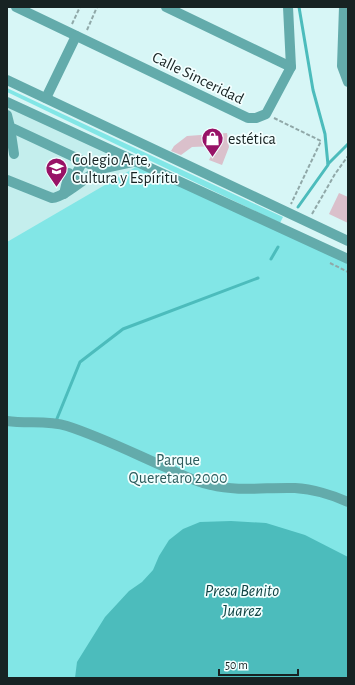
<svg xmlns="http://www.w3.org/2000/svg" width="355" height="685" font-family="'Alegreya Sans',sans-serif">
<style>
.built{fill:#c4eeed}
.green{fill:#82e6e6}
.water{fill:#4cbcbc}
.lines{fill:none;stroke-linecap:round;stroke-linejoin:round}
.stream{stroke:#4cbcbc;stroke-width:3}
.building{fill:#dac0cb}
.path{stroke:#90a8a8;stroke-width:2;stroke-dasharray:4 2;stroke-linecap:butt}
.minor{stroke:#63abab;stroke-width:10}
.labels{text-anchor:middle;dominant-baseline:central;stroke-width:3.5;stroke-linejoin:round;paint-order:stroke}
.street-label{font-size:16px;fill:#172323;stroke:#f3ffff}
.poi-label{font-size:16px;fill:#172323;stroke:#f3ffff;text-anchor:start}
.park-label{font-size:16px;fill:#2d5d5d;stroke:#f3ffff}
.water-label{font-size:17px;font-style:italic;fill:#144;stroke:#f3ffff}
</style>
<rect width="100%" height="100%" fill="#d7f6f6"/>
<path class="built" d="M7 102 141 164 7 249Z"/>
<g class="green">
<path d="M7 88 283 217 280 223 7 92Z"/>
<path d="M141 164 348 259V678H7V242Z"/>
</g>
<path class="water" d="M231 521 266 523 305 535 348 557V678H75L77 662 105 617 129 591 142 582 153 570 159 556 169 540 183 529 200 522Z"/>
<g class="lines">
<g class="stream">
<path d="M328 164 348 144"/>
<path d="M298 207 328 165 325 134 313 90 299 7"/>
<path d="M271 259 278 247"/>
<path d="M56 421 80 362 123 329 258 278"/>
</g>
</g>
<g class="building">
<path d="M227 133 229 147 222 165 209 160 216 146 192 147 181 155 171 151 174 146 187 136Z"/>
<path d="M339 193 348 197V223L329 214Z"/>
</g>
<g class="lines">
<g class="path">
<path d="M72 24 80 7"/>
<path d="M87 30 97 7"/>
<path d="M274 118 321 141 291 204"/>
<path d="M312 214 335 174 348 156"/>
<path d="M330 263 348 272"/>
</g>
<g class="minor">
<path d="M16 7 248 118H256L266 114 291 67 288 7"/>
<path d="M166 7 291 67"/>
<path d="M344 7 342 66 348 82"/>
<path d="M7 80 348 241"/>
<path d="M46 98 76 36"/>
<path d="M7 102 348 259"/>
<path d="M7 115 10 127 100 169 137 161"/>
<path d="M10 127 14 154"/>
<path d="M76 174 83 161"/>
<path d="M7 180 52 198C65 197 87 176 100 169"/>
<path d="M64 194 69 173"/>
<path d="M7 421C27 424 48 420 67 426 101 437 133 453 165 467 180 474 195 482 211 485 238 492 267 487 295 488 312 489 333 495 348 502"/>
</g>
</g>
<defs>
<symbol id="shop-pin" viewBox="-11 -11 22 30"><path d="M0 17L-7.5 6A9.5 9.5 0 1 1 7.5 6Z" fill="#981266" stroke="#f3ffff"/><path d="M-5-2.5h2.3a2.7 3.5 0 0 1 5.4 0H5L5.5 6h-11ZM-1.5-2.5h3a1.5 2.3 0 0 0-3 0Z" fill="#fff"/></symbol>
<symbol id="school-pin" viewBox="-11 -11 22 30"><path d="M0 17L-7.5 6A9.5 9.5 0 1 1 7.5 6Z" fill="#981266" stroke="#f3ffff"/><path d="M0-5L7-2L0 1L-7-2ZM-4 1L0 2.5L4 1V4Q0 6-4 4Z" fill="#fff"/></symbol>
</defs>
<g fill-rule="evenodd">
<use href="#shop-pin" x="200" y="126" width="25" height="34"/>
<use href="#school-pin" x="44" y="156" width="25" height="34"/>
</g>
<g class="labels">
<g class="street-label">
<text transform="translate(198 78) rotate(26)">Calle Sinceridad</text>
</g>
<g class="poi-label">
<text x="228" y="139">estética</text>
<text x="72" y="160">Colegio Arte,<tspan x="72" dy="18">Cultura y Espíritu</tspan></text>
</g>
<g class="park-label">
<text x="178" y="460">Parque<tspan x="178" dy="18">Queretaro 2000</tspan></text>
</g>
<g class="water-label">
<text x="242" y="590">Presa Benito<tspan x="242" dy="20">Juarez</tspan></text>
</g>
</g>
<rect width="355" height="685" fill="none" stroke="#172323" stroke-width="16"/>
<path d="M219 669v6h79v-6" fill="none" stroke="#172323" stroke-width="2"/>
<text x="225" y="669" font-size="12" fill="#172323" stroke="#f3ffff" stroke-width="3" paint-order="stroke">50 m</text>
</svg>
